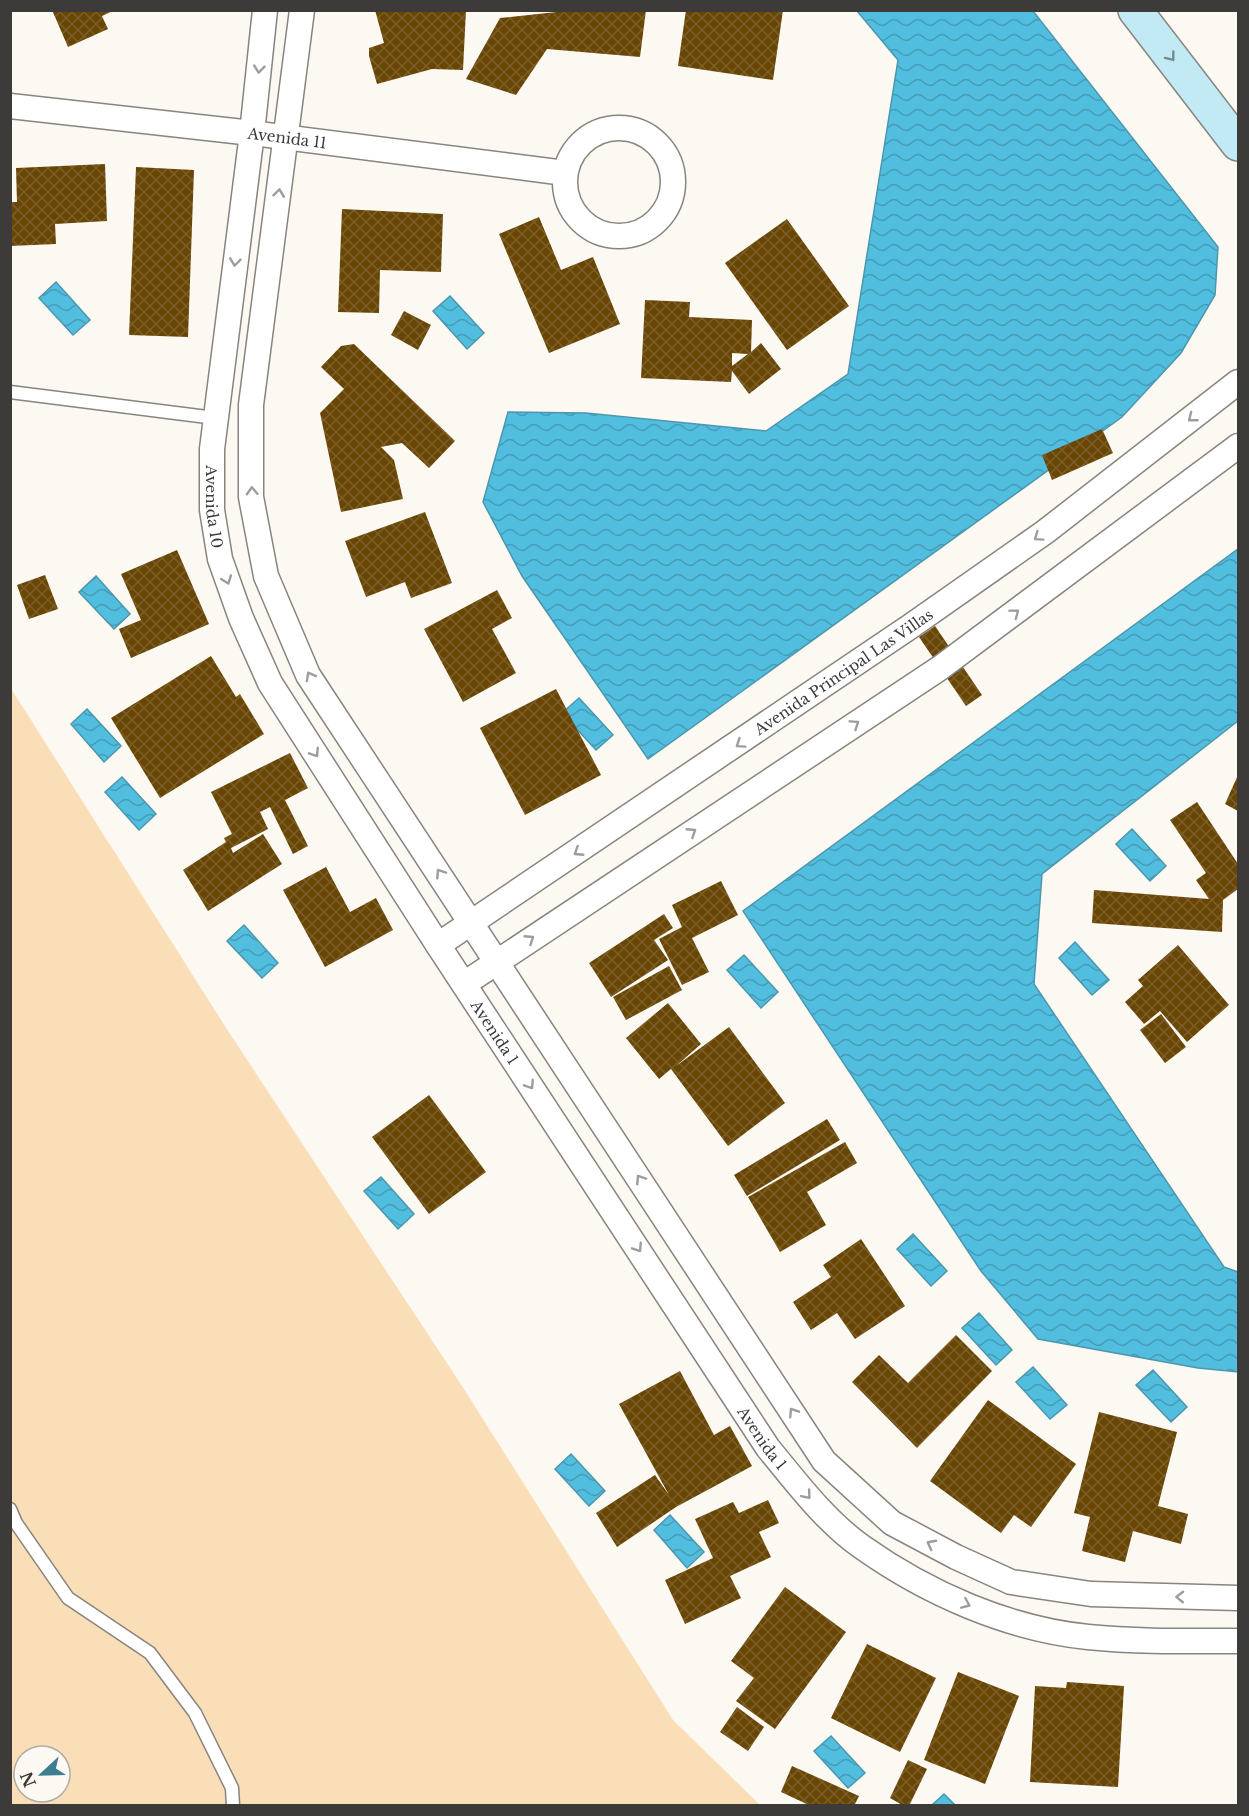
<svg xmlns="http://www.w3.org/2000/svg" width="1249" height="1816" font-family="'Libre Baskerville',serif">
<style>
.green{fill:#fadeb8;fill-rule:evenodd}
.water{fill:url(#water-waves);stroke:#4b97ad;stroke-width:1.5}
.building{fill:url(#building-cross-hatch);fill-rule:evenodd}
.lines{fill:none;stroke-linecap:round;stroke-linejoin:round}
.service-casing{stroke:#88847f;stroke-width:15}
.minor-casing{stroke:#88847f;stroke-width:27}
.secondary-casing{stroke:#88847f;stroke-width:36}
.service{stroke:#fff;stroke-width:12}
.minor{stroke:#fff;stroke-width:24}
.secondary{stroke:#c1eaf5;stroke-width:33}
.oneway{stroke:#788a8e}
.oneway2{stroke:#9e9d9c}
.labels{text-anchor:middle;dominant-baseline:central;stroke-width:6;stroke-linejoin:round;paint-order:stroke}
.street-label{font-size:15px;fill:#3c3b39;stroke:#fcf8f2}
</style>
<defs>
<pattern id="water-waves" width="16" height="10" patternUnits="userSpaceOnUse" patternTransform="scale(1.5)"><rect width="16" height="10" fill="#52bedf"/><path d="M0 5q4-4 8 0t8 0" fill="none" stroke="#459cb6"/></pattern>
<pattern id="building-cross-hatch" width="8" height="8" patternUnits="userSpaceOnUse" patternTransform="scale(1.5)"><rect width="8" height="8" fill="#694604"/><path d="M0 0l8 8M0 8l8-8" fill="none" stroke="#7b5f2a"/></pattern>
</defs>
<rect width="100%" height="100%" fill="#fcf8f2"/>
<path class="green" d="M10 687 230 1034 462 1386 673 1720 760 1805H11ZM24 1756H60V1792H24Z"/>
<g class="water">
<path d="M857 11H1033L1218 247 1215 295 1181 353 1122 417 648 759 522 576 483 502 508 412 586 413 766 431 848 374 898 60Z"/>
<path d="M56 282 90 320 73 335 39 298Z"/>
<path d="M450 296 484 333 467 349 433 311Z"/>
<path d="M1238 549V721L1042 874 1034 984 1224 1267 1238 1272V1372L1198 1368 1038 1339 981 1271 743 911Z"/>
<path d="M96 576 130 614 114 629 79 592Z"/>
<path d="M579 698 613 735 596 750 562 713Z"/>
<path d="M87 709 121 746 104 762 71 724Z"/>
<path d="M122 777 156 814 139 830 105 792Z"/>
<path d="M1132 829 1166 866 1150 881 1116 844Z"/>
<path d="M244 925 278 963 262 978 227 941Z"/>
<path d="M1075 942 1109 980 1092 995 1059 958Z"/>
<path d="M744 955 778 992 761 1008 727 970Z"/>
<path d="M381 1177 414 1214 398 1229 364 1191Z"/>
<path d="M913 1234 947 1271 931 1286 897 1249Z"/>
<path d="M979 1313 1012 1350 996 1365 962 1328Z"/>
<path d="M1033 1367 1067 1405 1050 1419 1016 1382Z"/>
<path d="M1153 1370 1187 1407 1171 1422 1136 1385Z"/>
<path d="M571 1454 605 1491 589 1506 555 1469Z"/>
<path d="M670 1515 704 1552 687 1568 654 1530Z"/>
<path d="M831 1736 865 1773 848 1788 814 1751Z"/>
<path d="M944 1794 955 1805H932Z"/>
</g>
<g class="building">
<path d="M52 10H115L102 16 108 29 68 47Z"/>
<path d="M375 10H466L463 70 432 69 377 84 369 56V48L384 43Z"/>
<path d="M575 10H646L640 57 547 49 516 95 466 79 500 18Z"/>
<path d="M686 10H783L773 80 678 66Z"/>
<path d="M105 164 107 221 55 224 56 244 10 246V202H17L16 168Z"/>
<path d="M136 167 194 170 188 337 129 335Z"/>
<path d="M342 209 443 214 441 272 380 270 379 313 338 312Z"/>
<path d="M539 217 561 270 593 257 620 324 549 353 499 234Z"/>
<path d="M787 219 849 306 787 350 725 263Z"/>
<path d="M645 300 690 302 689 317 752 320 751 352 761 343 781 369 749 394 732 371 731 382 641 378ZM732 353 748 354 732 366Z"/>
<path d="M404 311 431 325 418 350 391 335Z"/>
<path d="M354 344 455 441 429 468 402 443 381 447 394 460 403 499 341 512 320 413 344 389 321 367 341 346Z"/>
<path d="M1102 429 1113 453 1052 480 1042 455Z"/>
<path d="M425 512 452 583 411 598 405 582 366 597 345 541Z"/>
<path d="M177 550 209 624 131 658 119 629 141 620 121 574Z"/>
<path d="M45 575 58 609 29 619 17 585Z"/>
<path d="M497 590 512 618 492 629 516 673 463 702 424 629Z"/>
<path d="M935 626 982 695 966 706 919 637Z"/>
<path d="M211 656 236 697 240 694 264 734 160 798 111 718Z"/>
<path d="M556 689 601 775 525 815 480 728Z"/>
<path d="M290 753 308 788 285 800 308 846 293 854 270 807 260 812 268 829 231 848 233 853 263 834 282 864 208 911 183 870 226 842 224 838 232 834 211 792Z"/>
<path d="M1238 775V811L1225 804Z"/>
<path d="M1197 802 1238 864V889L1223 900 1222 932 1092 923 1094 890 1209 899 1196 880 1206 873 1170 820Z"/>
<path d="M326 867 350 912 376 898 393 930 325 967 283 890Z"/>
<path d="M721 881 738 915 692 938 709 972 682 985 659 939 682 927 672 905Z"/>
<path d="M664 914 673 928 654 940 668 960 611 997 589 963Z"/>
<path d="M1178 945 1229 1005 1187 1042 1160 1011 1144 1024 1125 1002 1143 986 1138 980Z"/>
<path d="M669 966 682 990 626 1020 613 997Z"/>
<path d="M668 1003 701 1044 676 1066 729 1027 785 1103 728 1146 671 1069 659 1079 626 1038Z"/>
<path d="M1161 1014 1186 1047 1165 1063 1140 1030Z"/>
<path d="M429 1095 486 1172 429 1214 372 1137Z"/>
<path d="M827 1119 840 1140 747 1196 734 1175Z"/>
<path d="M845 1142 857 1163 807 1192 826 1225 780 1252 748 1197Z"/>
<path d="M861 1239 905 1306 855 1339 837 1313 811 1330 793 1302 831 1277 823 1265Z"/>
<path d="M956 1335 992 1371 917 1448 852 1382 879 1355 908 1383Z"/>
<path d="M680 1371 714 1435 730 1426 752 1466 676 1507 617 1547 596 1513 655 1475 669 1495 619 1404Z"/>
<path d="M988 1400 1076 1464 1031 1527 1014 1515 1001 1533 930 1481Z"/>
<path d="M1099 1412 1177 1432 1158 1506 1188 1514 1181 1544 1133 1531 1125 1562 1082 1551 1090 1517 1074 1513Z"/>
<path d="M768 1500 779 1523 759 1532 771 1557 730 1576 741 1598 685 1624 665 1580 713 1558 695 1519 733 1502 739 1513Z"/>
<path d="M785 1587 846 1632 775 1729 736 1701 754 1678 731 1661Z"/>
<path d="M867 1644 936 1678 900 1752 831 1718Z"/>
<path d="M958 1672 1019 1696 985 1784 924 1760Z"/>
<path d="M1067 1682 1124 1686 1118 1787 1030 1782 1035 1686 1066 1688Z"/>
<path d="M737 1707 764 1727 748 1751 720 1732Z"/>
<path d="M908 1760 927 1769 909 1806H904L890 1798Z"/>
<path d="M792 1766 859 1796 854 1806H811L781 1792Z"/>
</g>
<g class="lines">
<defs>
<g id="service">
<path d="M10 392 215 418"/>
<path d="M10 1509 16 1523 68 1598 150 1653 195 1713 232 1788 233 1806"/>
</g>
<g id="minor">
<path id="s1" d="M265 10 252 133 212 449V510L220 559 241 618 270 683 438 945 768 1448C797 1483 825 1521 862 1547 927 1593 1008 1629 1088 1637 1138 1642 1189 1641 1238 1641"/>
<path d="M302 10 251 405V497L266 576 308 675 824 1461 892 1523 956 1557 1011 1582 1091 1594 1238 1598"/>
<path id="s2" d="M10 106 252 133 565 173"/>
<circle cx="619" cy="182" r="54"/>
<path id="s3" d="M438 945 911 626 1045 532 1238 382"/>
<path d="M464 984 940 668 1238 446"/>
</g>
<path id="secondary" d="M1135 10 1238 144"/>
</defs>
<use href="#service" class="service-casing"/>
<use href="#minor" class="minor-casing"/>
<use href="#secondary" class="secondary-casing"/>
<use href="#service" class="service"/>
<use href="#minor" class="minor"/>
<use href="#secondary" class="secondary"/>
</g>
<defs><path id="oneway-chevron" d="M-2-3.5L2.5 0L-2 3.5" fill="none" stroke-width="1.6" stroke-linecap="round" stroke-linejoin="round" transform="scale(1.5)"/></defs>
<use class="oneway" href="#oneway-chevron" transform="translate(1171 57) rotate(52)"/>
<g class="oneway2">
<use href="#oneway-chevron" transform="translate(259 69) rotate(96)"/>
<use href="#oneway-chevron" transform="translate(279 193) rotate(-83)"/>
<use href="#oneway-chevron" transform="translate(235 262) rotate(97)"/>
<use href="#oneway-chevron" transform="translate(1192 418) rotate(142)"/>
<use href="#oneway-chevron" transform="translate(252 491) rotate(-92)"/>
<use href="#oneway-chevron" transform="translate(1038 537) rotate(145)"/>
<use href="#oneway-chevron" transform="translate(227 580) rotate(70)"/>
<use href="#oneway-chevron" transform="translate(1015 613) rotate(-37)"/>
<use href="#oneway-chevron" transform="translate(310 676) rotate(-119)"/>
<use href="#oneway-chevron" transform="translate(855 724) rotate(-34)"/>
<use href="#oneway-chevron" transform="translate(740 744) rotate(146)"/>
<use href="#oneway-chevron" transform="translate(315 753) rotate(57)"/>
<use href="#oneway-chevron" transform="translate(692 832) rotate(-33)"/>
<use href="#oneway-chevron" transform="translate(578 852) rotate(147)"/>
<use href="#oneway-chevron" transform="translate(440 873) rotate(-124)"/>
<use href="#oneway-chevron" transform="translate(530 939) rotate(-33)"/>
<use href="#oneway-chevron" transform="translate(530 1085) rotate(57)"/>
<use href="#oneway-chevron" transform="translate(640 1179) rotate(-123)"/>
<use href="#oneway-chevron" transform="translate(638 1248) rotate(57)"/>
<use href="#oneway-chevron" transform="translate(793 1412) rotate(-123)"/>
<use href="#oneway-chevron" transform="translate(807 1495) rotate(50)"/>
<use href="#oneway-chevron" transform="translate(931 1544) rotate(-152)"/>
<use href="#oneway-chevron" transform="translate(1180 1597) rotate(-179)"/>
<use href="#oneway-chevron" transform="translate(966 1604) rotate(23)"/>
</g>
<g class="labels">
<g class="street-label">
<text stroke="none"><textPath href="#s2" startOffset="279">Avenida 11</textPath></text>
<text stroke="none"><textPath href="#s1" startOffset="500">Avenida 10</textPath></text>
<text stroke="none"><textPath href="#s3" startOffset="489">Avenida Principal Las Villas</textPath></text>
<text stroke="none"><textPath href="#s1" startOffset="1102">Avenida 1</textPath></text>
<text stroke="none"><textPath href="#s1" startOffset="1588">Avenida 1</textPath></text>
</g>
</g>
<rect width="1249" height="1816" fill="none" stroke="#3c3b39" stroke-width="24"/>
<g transform="translate(42 1774) rotate(248)"><circle r="28" fill="#fcf8f2" stroke="#afaca8" stroke-width="1.5"/>
<path d="M0-4.5L10 22L0 15L-10 22Z" fill="#3d7d91"/>
<text y="-9" font-size="16" font-weight="bold" text-anchor="middle" fill="#3c3b39">N</text>
</g>
</svg>
